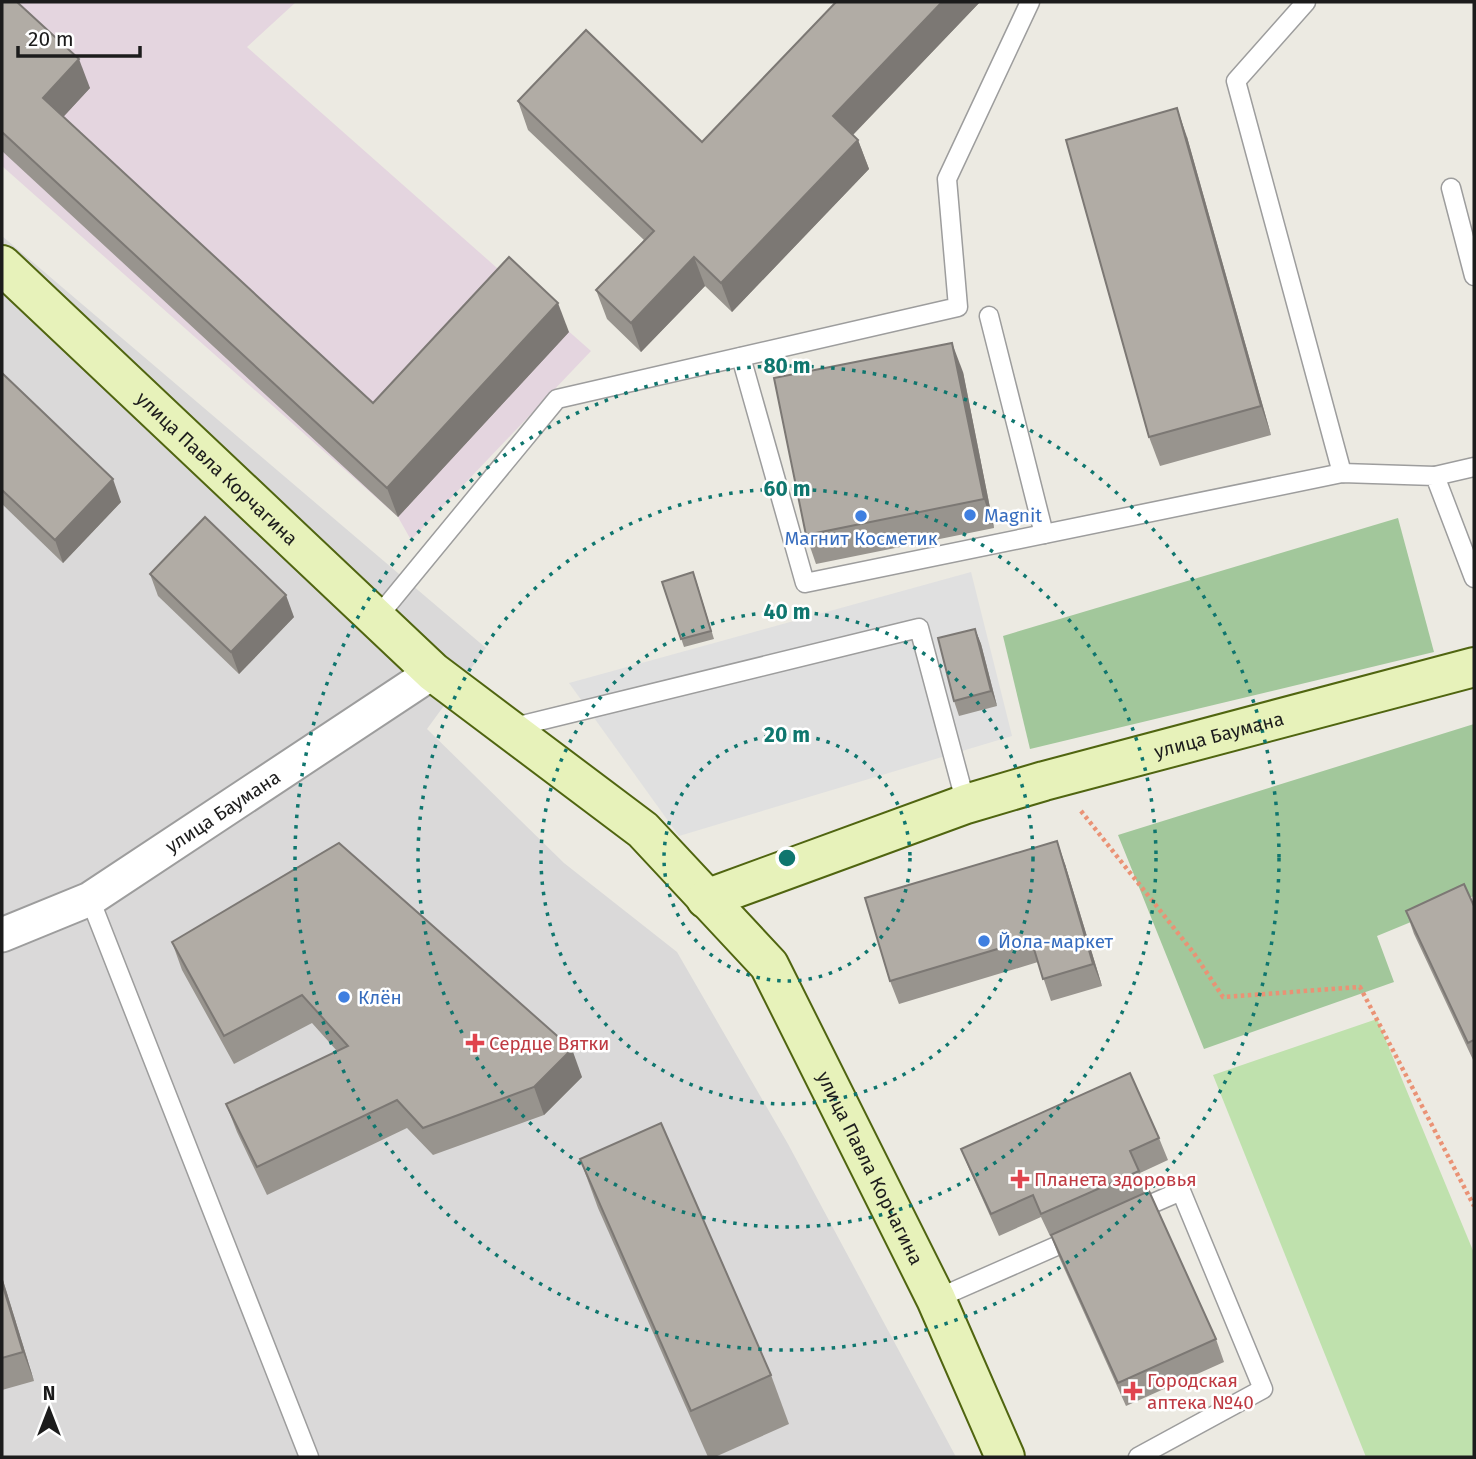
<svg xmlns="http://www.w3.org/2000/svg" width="1476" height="1459" font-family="'Fira Sans',sans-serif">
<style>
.residential{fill:#dad9d9}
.industrial{fill:#e4d5df}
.grass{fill:#bfe1ad}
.forest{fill:#a2c79b}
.parking{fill:#e0e0e0}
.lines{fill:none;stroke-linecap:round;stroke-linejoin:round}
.service-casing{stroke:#9d9d9d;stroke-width:21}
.minor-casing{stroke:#9d9d9d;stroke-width:37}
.secondary-casing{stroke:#506510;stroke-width:42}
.path{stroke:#ea9275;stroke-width:4.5;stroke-dasharray:3.5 3.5;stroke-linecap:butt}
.service{stroke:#fff;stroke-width:18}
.minor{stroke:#fff;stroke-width:33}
.secondary{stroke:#e7f2ba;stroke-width:38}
.wall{fill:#98948e}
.shaded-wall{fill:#7c7874}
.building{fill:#b1aca5;stroke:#7c7874;stroke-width:2}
.ring{fill:none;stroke:#0f766e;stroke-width:3.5;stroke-dasharray:3.5 7}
.shop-dot{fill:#3f7fe0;stroke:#fff;stroke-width:2.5}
.health-dot{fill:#e0444e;stroke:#fff;stroke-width:2.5}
.labels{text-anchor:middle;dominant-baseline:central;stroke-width:5;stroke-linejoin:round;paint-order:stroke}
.street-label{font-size:19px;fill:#1c1c1c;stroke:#fff}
.shop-label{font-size:19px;fill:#366cbe;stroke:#fff;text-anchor:start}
.health-label{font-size:19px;fill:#be3a42;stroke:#fff;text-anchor:start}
.centre{fill:#0f766e;stroke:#fff;stroke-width:3.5}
.ring-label{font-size:21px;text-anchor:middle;font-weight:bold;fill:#0f766e;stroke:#fff;stroke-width:5;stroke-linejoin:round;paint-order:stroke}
</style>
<rect width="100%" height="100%" fill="#eceae2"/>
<path class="residential" d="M2 236 486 648 427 729 564 863 677 952 788 1144 956 1457H2Z"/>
<path class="industrial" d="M2 2H296L247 47 591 351 411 540 398 517 2 166Z"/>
<path class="grass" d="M1377 1019 1474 1253V1457H1366L1213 1075Z"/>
<g class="forest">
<path d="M1398 518 1434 652 1030 749 1003 636Z"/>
<path d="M1474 724V896L1377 936 1394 982 1204 1049 1118 835Z"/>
</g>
<path class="parking" d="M971 572 1012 736 679 836 569 683Z"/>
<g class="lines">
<defs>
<g id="service">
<path d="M1306 2 1236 81 1342 473"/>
<path d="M1451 188 1474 276"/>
<path d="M989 316 1044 534"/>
<path d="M741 357 805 583 1342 473 1435 476 1474 578"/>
<path d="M1435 476 1474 467"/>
<path d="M376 619 557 399 958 307 947 179 1030 2"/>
<path d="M510 728 919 628 966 804"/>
<path d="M90 899 309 1457"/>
<path d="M1135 1211 1181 1191 1263 1389 1138 1457"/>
<path d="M936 1299 1077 1237"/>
</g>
<g id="minor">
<path id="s1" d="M2 935 90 899 433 672"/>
</g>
<g id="secondary">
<path id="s2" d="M2 265 433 672 643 830 769 965 936 1299 1005 1457"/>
<path id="s3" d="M706 899 966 804 1044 781 1474 667"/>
</g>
</defs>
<use href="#service" class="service-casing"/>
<use href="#minor" class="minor-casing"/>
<use href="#secondary" class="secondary-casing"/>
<path class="path" d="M1081 811 1193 952 1223 997 1360 987 1474 1206"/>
<use href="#service" class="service"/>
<use href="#minor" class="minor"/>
<use href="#secondary" class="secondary"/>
</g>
<g class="wall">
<path d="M2 2 90 88 63 117 373 403 569 332 398 517 2 151Z"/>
<path d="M836 2H980L853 135 858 140 869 169 732 312 705 286 641 352 607 319 596 290 644 240 528 130 518 101 702 142Z"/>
<path d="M1187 137 1271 435 1160 466 1149 437Z"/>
<path d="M963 372 994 528 816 564 806 535Z"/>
<path d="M2 373 121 502 63 563 2 504Z"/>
<path d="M150 574 294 617 239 674 158 596Z"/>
<path d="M696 580 714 639 684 647 662 582Z"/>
<path d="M975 629 981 644 997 706 959 716 954 701Z"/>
<path d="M1065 864 1102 986 1051 1001 1038 962 899 1004 890 981Z"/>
<path d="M1474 906V1062L1414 934 1406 911Z"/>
<path d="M172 942 582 1077 544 1115 433 1155 407 1128 267 1195 237 1132 226 1104 337 1051 312 1023 234 1064 182 970Z"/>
<path d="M1159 1138 1168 1160 1140 1173 1147 1192 1216 1339 1224 1362 1126 1406 1059 1257 1051 1236H1050L1041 1217 999 1236 970 1171 961 1149Z"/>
<path d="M580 1159 771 1375 789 1424 715 1457H708L598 1208Z"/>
<path d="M2 1277 34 1381 2 1390Z"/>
</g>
<g class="shaded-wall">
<path d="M942 2H980L844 144 833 116Z"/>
<path d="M79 59 90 88 54 127 43 98Z"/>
<path d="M1177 108 1187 137 1271 435 1261 406Z"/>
<path d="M858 140 869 169 732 312 721 283Z"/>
<path d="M694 257 705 286 641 352 631 323Z"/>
<path d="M558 303 569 332 398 517 387 488Z"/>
<path d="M952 343 963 372 994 528 984 499Z"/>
<path d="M113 479 121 502 63 563 55 540Z"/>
<path d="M286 595 294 617 239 674 231 652Z"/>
<path d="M975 629 981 644 997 706 991 691Z"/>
<path d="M1057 841 1065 864 1102 986 1093 964Z"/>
<path d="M572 1049 582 1077 544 1115 534 1087Z"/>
<path d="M2 1277 34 1381 23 1352 2 1283Z"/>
</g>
<g class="building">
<path d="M2 2H17L79 59 43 98 373 403 509 257 558 303 387 488 2 132Z"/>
<path d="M836 2H942L833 116 858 140 721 283 694 257 631 323 596 290 654 231 518 101 586 30 702 142Z"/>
<path d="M1177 108 1261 406 1149 437 1066 140Z"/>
<path d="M952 343 984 499 806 535 774 378Z"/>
<path d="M2 373 113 479 55 540 2 490Z"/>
<path d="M205 517 286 595 231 652 150 574Z"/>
<path d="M693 572 711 631 681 639 662 582Z"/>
<path d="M975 629 991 691 954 701 938 638Z"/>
<path d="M1057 841 1093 964 1043 979 1031 939 890 981 865 898Z"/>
<path d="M339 843 572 1049 534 1087 423 1128 397 1100 257 1167 226 1104 348 1046 302 995 224 1036 172 942Z"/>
<path d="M1464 884 1474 906V1040L1468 1043 1406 911Z"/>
<path d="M1130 1073 1159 1138 1130 1151 1139 1171 1041 1214 1033 1195 991 1214 961 1149Z"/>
<path d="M661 1123 771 1375 691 1411 580 1159Z"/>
<path d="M1149 1191 1216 1339 1118 1383 1051 1235Z"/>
<path d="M2 1283 23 1352 2 1358Z"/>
</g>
<g class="ring">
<circle cx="787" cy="858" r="123"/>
<circle cx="787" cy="858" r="246"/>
<circle cx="787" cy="858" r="369"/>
<circle cx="787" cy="858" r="492"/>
</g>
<g class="shop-dot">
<circle cx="970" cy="515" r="7"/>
<circle cx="861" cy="516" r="7"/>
<circle cx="984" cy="941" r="7"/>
<circle cx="344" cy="997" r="7"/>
</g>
<g class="health-dot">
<path d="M471.5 1032.5h7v7h7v7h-7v7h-7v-7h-7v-7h7z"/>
<path d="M1016.5 1168.5h7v7h7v7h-7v7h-7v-7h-7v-7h7z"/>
<path d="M1129.5 1380.5h7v7h7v7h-7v7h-7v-7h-7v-7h7z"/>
</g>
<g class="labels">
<g class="street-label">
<text stroke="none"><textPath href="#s2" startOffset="296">улица Павла Корчагина</textPath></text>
<text stroke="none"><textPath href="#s3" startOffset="539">улица Баумана</textPath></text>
<text stroke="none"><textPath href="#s1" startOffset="254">улица Баумана</textPath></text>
<text stroke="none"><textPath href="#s2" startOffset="1267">улица Павла Корчагина</textPath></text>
</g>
<g class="shop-label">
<text x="984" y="515">Magnit</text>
<text x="861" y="538" text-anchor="middle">Магнит Косметик</text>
<text x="998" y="941">Йола-маркет</text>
<text x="358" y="997">Клён</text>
</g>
<g class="health-label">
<text x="489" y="1043">Сердце Вятки</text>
<text x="1034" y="1179">Планета здоровья</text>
<text x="1147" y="1380">Городская<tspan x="1147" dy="22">аптека №40</tspan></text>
</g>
</g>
<circle cx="787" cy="858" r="10" class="centre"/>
<g class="ring-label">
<text x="787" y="373">80 m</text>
<text x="787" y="496">60 m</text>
<text x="787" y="619">40 m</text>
<text x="787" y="742">20 m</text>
</g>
<rect width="1476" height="1459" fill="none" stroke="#1c1c1c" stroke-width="7"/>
<g transform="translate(49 1410)" stroke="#ffffff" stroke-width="5" paint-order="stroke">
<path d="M0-5L12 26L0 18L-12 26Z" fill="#1c1c1c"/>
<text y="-10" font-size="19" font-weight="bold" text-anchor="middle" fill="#1c1c1c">N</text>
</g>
<path d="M18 46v10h122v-10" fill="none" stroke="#1c1c1c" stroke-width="3.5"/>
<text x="28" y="46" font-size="21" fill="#1c1c1c" stroke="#ffffff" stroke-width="5" paint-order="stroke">20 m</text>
</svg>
